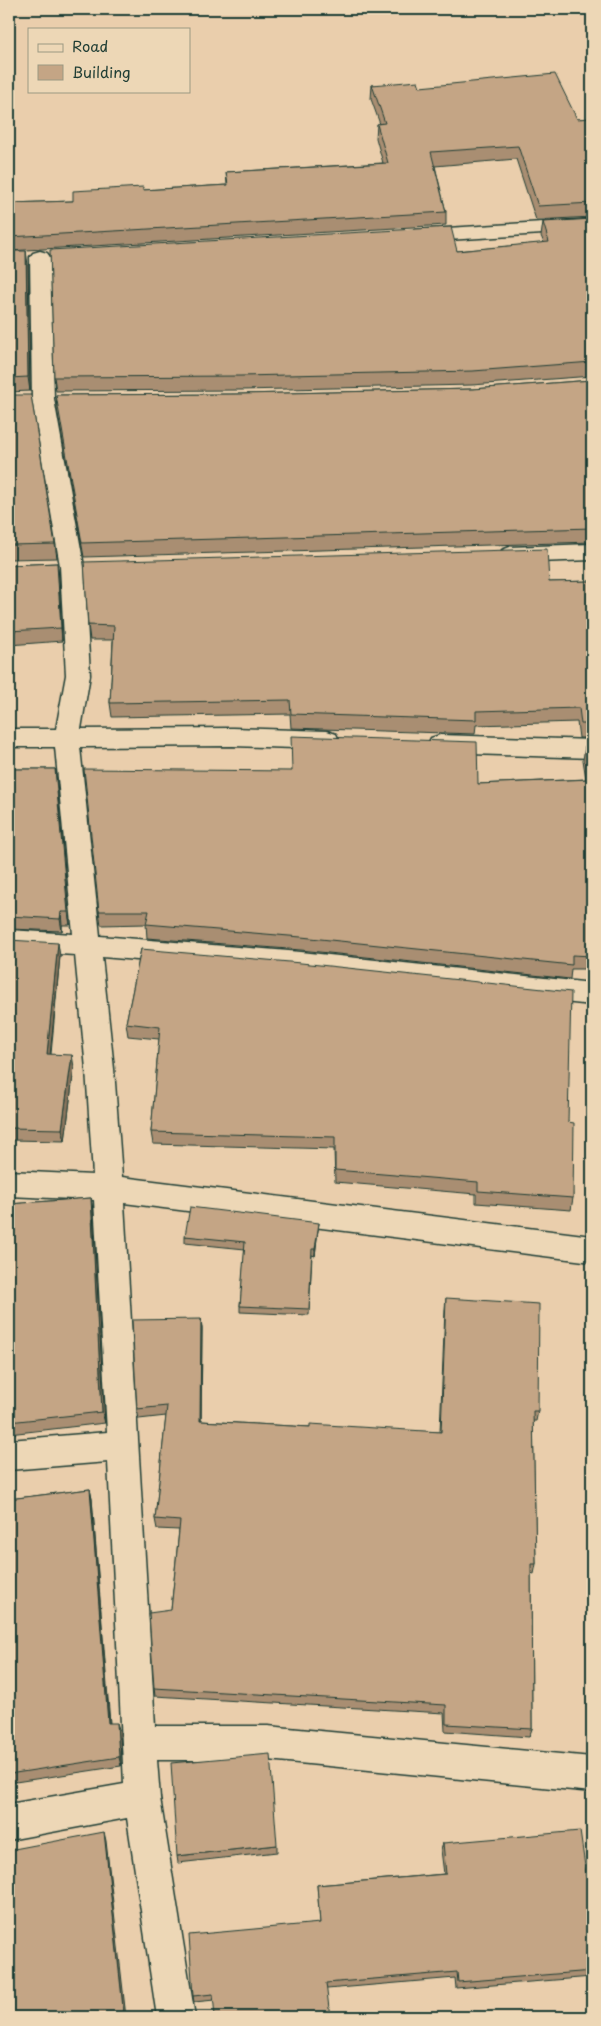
<svg xmlns="http://www.w3.org/2000/svg" width="601" height="2026" font-family="'Playpen Sans',sans-serif">
<style>
.lines{fill:none;stroke-linecap:round;stroke-linejoin:round}
.minor-casing{stroke:#1f3d34;stroke-width:3}
.minor{fill:#edd7b6;fill-rule:evenodd}
.wall{fill:#a98e72;stroke:#1f3d34}
.shaded-wall{fill:#89745d;stroke:#1f3d34}
.building{fill:#c4a585;stroke:#1f3d34}
</style>
<rect width="100%" height="100%" fill="#eaceac"/>
<filter id="ink" filterUnits="userSpaceOnUse"><feTurbulence type="fractalNoise" baseFrequency=".02" numOctaves="2"/><feDisplacementMap in="SourceGraphic" scale="10" xChannelSelector="R" yChannelSelector="G"/><feConvolveMatrix kernelMatrix="1 2 1 2 8 2 1 2 1" color-interpolation-filters="sRGB"/></filter>
<g filter="url(#ink)">
<g class="lines">
<defs>
<g id="minor">
<path d="M592 219V231L415 242 408 240 405 236 408 232 415 230Z"/>
<path d="M40 251 47 253 50 257 54 399 84 566 90 675 81 729 233 728 327 731 336 734 339 740 336 746 327 749 233 746 80 747 100 936 301 952 592 983V1005L301 974 102 957 114 1069 122 1177 592 1236V1262L124 1203 155 1726H268L592 1757V1792L268 1760H157L160 1798 195 2017H157L127 1818 9 1840V1804L124 1784 108 1462 9 1470V1440L107 1432 94 1200 9 1196V1171L93 1175 86 1069 75 955 9 951V930L73 934 55 747H9V729H56L66 675 60 566 32 399 30 257 33 253Z"/>
<path d="M592 544V560L510 563 502 560 499 555 502 550 510 547Z"/>
<path d="M440 735 592 740V758L440 753 431 750 428 744 431 738Z"/>
</g>
</defs>
<use href="#minor" class="minor-casing"/>
<use href="#minor" class="minor"/>
</g>
<g class="wall">
<path d="M372 85 420 87 577 119 592 118V217L536 220 516 159 435 166 446 212V225L9 251V203L73 201 143 190 227 185 226 172 383 163 376 138 377 124H380L371 99Z"/>
<path d="M592 219V376L472 385 241 390 56 391 54 377 457 251 544 243 541 236 543 222Z"/>
<path d="M9 251 28 265 30 391 9 392Z"/>
<path d="M592 380V542L84 557 57 409 56 395 241 394 473 389Z"/>
<path d="M9 395 55 544 57 558 9 559Z"/>
<path d="M57 563 59 577 62 641 9 645V565Z"/>
<path d="M592 581V738H579L577 722 476 725 475 734 291 728 290 714 112 717 110 703 113 640H90L88 625 549 582Z"/>
<path d="M592 745V969H571L570 979 301 950 147 938 146 924 101 925 99 911 478 784 586 779 583 760 585 746Z"/>
<path d="M9 769H55L70 925H62V931L9 929Z"/>
<path d="M9 940 60 956 51 1054 74 1067 65 1141 9 1140Z"/>
<path d="M141 949 568 1122 573 1198 571 1210 476 1203V1194L335 1182 334 1149 153 1144 151 1132 159 1039 128 1036 126 1023Z"/>
<path d="M91 1198 93 1211 105 1423 9 1434V1204Z"/>
<path d="M318 1229 315 1256 312 1255 309 1315 240 1312V1306L245 1249 185 1243V1236Z"/>
<path d="M446 1298 538 1411 536 1421H533L536 1564 534 1574 531 1573 532 1729 529 1737 445 1731 444 1713 155 1696 154 1688 171 1610 179 1530 157 1529 155 1519 166 1416 139 1419 137 1409 201 1319 202 1329 201 1421 310 1427 440 1432 445 1309Z"/>
<path d="M90 1489 92 1499 110 1723 120 1732 121 1766 9 1783V1499Z"/>
<path d="M443 1843 592 1909V1977L456 1988 455 1978 327 1989 194 2002 193 1996 320 1923 317 1885 444 1874 441 1850Z"/>
<path d="M277 1845V1852L178 1863 177 1856Z"/>
</g>
<g class="shaded-wall">
<path d="M26 251 28 265 30 391 28 377Z"/>
<path d="M57 563 59 577 62 641 61 628Z"/>
<path d="M55 769 57 783 70 925 68 912Z"/>
<path d="M61 912 62 925V931L60 919Z"/>
<path d="M58 943 60 956 49 1066 47 1054Z"/>
<path d="M72 1055 74 1067 65 1141 62 1129Z"/>
<path d="M91 1198 93 1211 105 1423 102 1412Z"/>
<path d="M319 1223 318 1229 315 1256V1249Z"/>
<path d="M201 1319 202 1329 201 1432 200 1421Z"/>
<path d="M90 1489 92 1499 110 1732 108 1723Z"/>
<path d="M117 1723 120 1732 121 1766 119 1757Z"/>
<path d="M104 1832 106 1841 126 2017H124Z"/>
</g>
<g class="building">
<path d="M555 74 577 119 592 118V203L538 206 518 146 431 152 446 212 9 237V203L73 201V191L143 187V190L228 185 226 172 388 163 377 124 385 123 372 85 418 81 420 87Z"/>
<path d="M592 219V362L473 371 241 376 54 377 50 250 451 227 457 251 549 242 543 222Z"/>
<path d="M9 251H26L28 377 9 378Z"/>
<path d="M592 380V528L82 543 56 395 241 394 473 389Z"/>
<path d="M9 395H31L55 544 9 545Z"/>
<path d="M547 549 549 582 592 581V724H581L579 708 476 711V720L291 714 290 700 110 703 114 626 88 625 84 562Z"/>
<path d="M57 563 61 628 9 631V565Z"/>
<path d="M291 736 477 742 478 784 590 779 585 746 592 745V956L572 955V965L301 937 146 924 149 911H99L84 769 292 771Z"/>
<path d="M9 769H55L68 912H61L60 919 9 916Z"/>
<path d="M9 940 58 943 47 1054 72 1055 62 1129 9 1128Z"/>
<path d="M141 949 301 963 571 992 568 1122 574 1123 573 1198 478 1191V1182L335 1170V1137L151 1132 160 1027 126 1023Z"/>
<path d="M91 1198 102 1412 9 1422V1204Z"/>
<path d="M190 1207 319 1223 315 1249H312L309 1309 240 1306 245 1242 185 1236Z"/>
<path d="M446 1298 539 1304 538 1411H533L536 1564H531L532 1729 446 1724V1705L154 1688 149 1613 171 1610 180 1521 155 1519 167 1406 137 1409 132 1320 201 1319 200 1421 310 1427V1424L441 1432Z"/>
<path d="M90 1489 108 1723H117L119 1757 9 1774V1499Z"/>
<path d="M270 1754 277 1845 177 1856 171 1763Z"/>
<path d="M580 1831 591 1909H592V1971L458 1982 457 1972 326 1983 330 2017H215L213 1994 193 1996 189 1935 320 1923 317 1885 446 1874 443 1843Z"/>
<path d="M104 1832 124 2017H9V1850Z"/>
</g>
</g>
<rect width="601" height="2026" fill="none" stroke="#edd7b6" stroke-width="30"/>
<rect x="15" y="15" width="571" height="1996" fill="none" stroke="#1f3d34" stroke-width="2" filter="url(#ink)"/>
<rect x="28" y="28" width="162" height="65" fill="#edd7b6" stroke="#9b9982"/>
<rect x="38" y="44" width="25" height="8" fill="#edd7b6" stroke="#9b9982"/>
<text x="72" y="52" font-size="15" fill="#1f3d34">Road</text>
<rect x="38" y="65" width="25" height="15" fill="#c4a585" stroke="#9b9982"/>
<text x="72" y="78" font-size="15" fill="#1f3d34">Building</text>
</svg>
